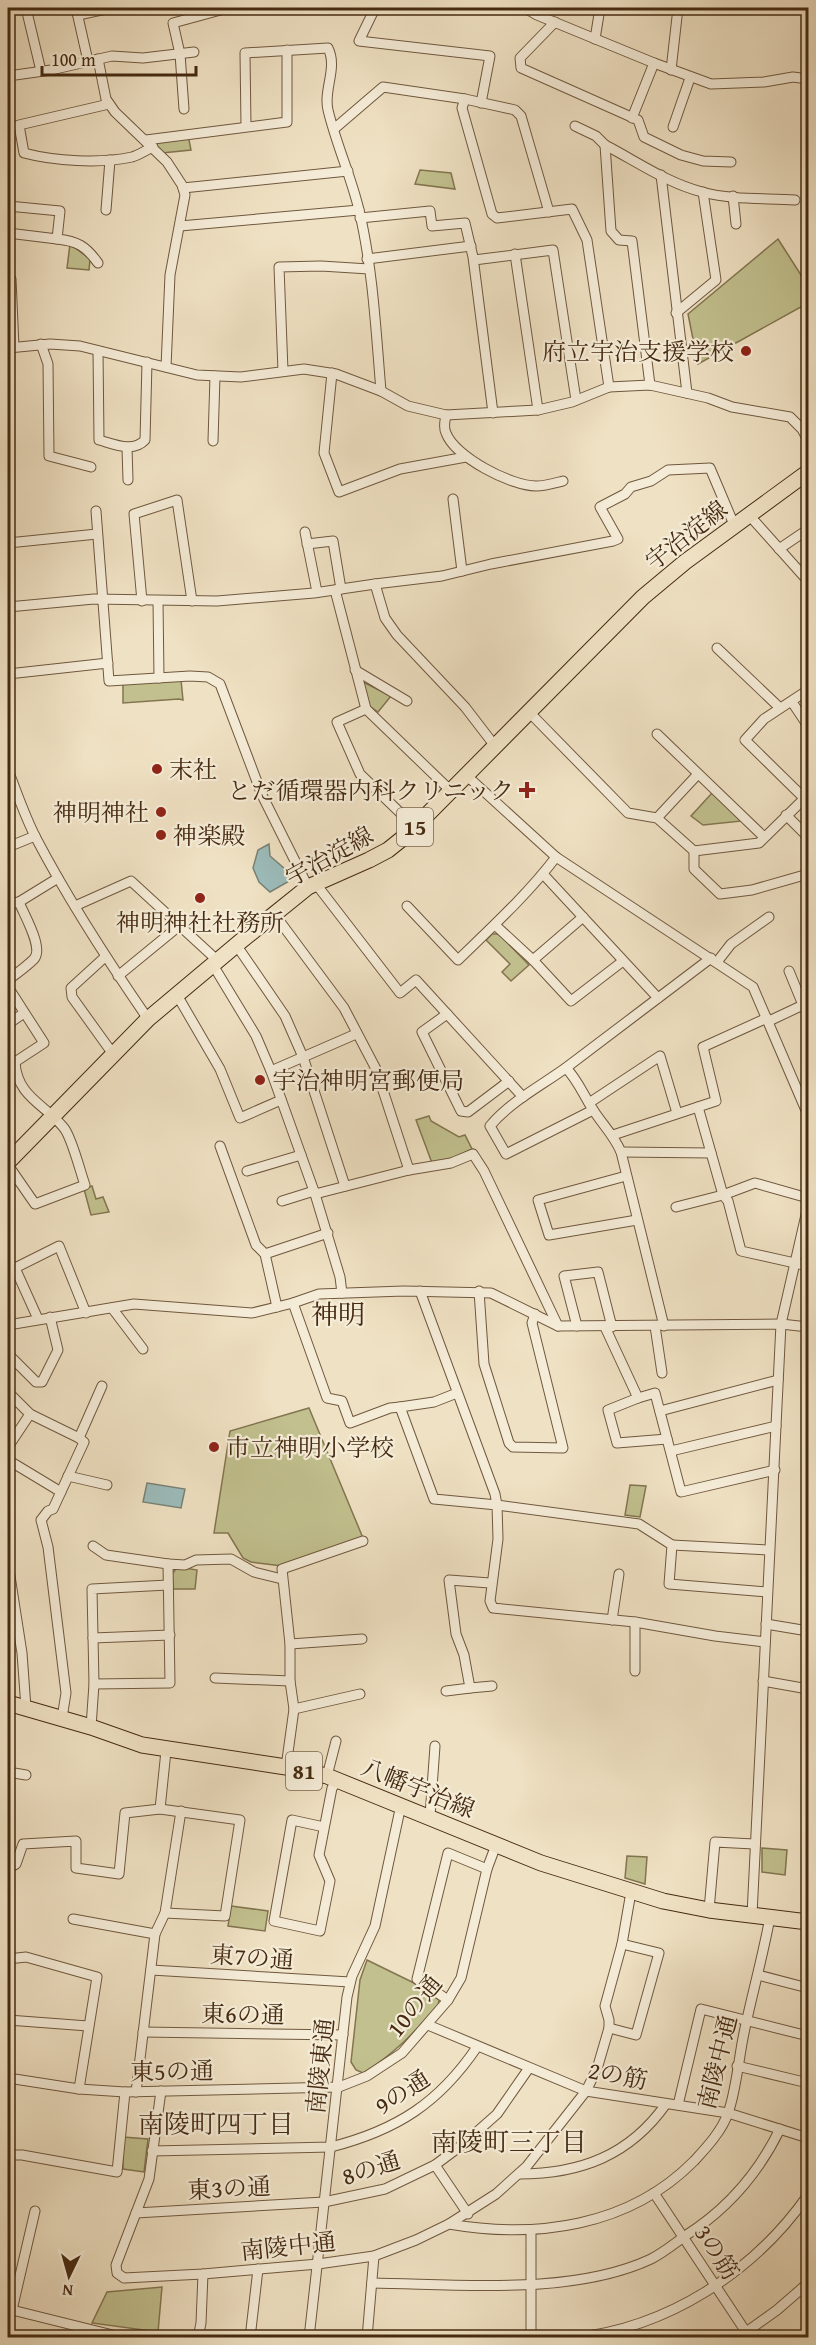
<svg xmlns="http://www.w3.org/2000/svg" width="816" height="2345" font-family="'Gentium Book Plus','Noto Serif JP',serif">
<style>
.green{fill:#c1c08e;stroke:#837550;stroke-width:1.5}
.water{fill:#9cbcbb;stroke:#798277;stroke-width:1.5}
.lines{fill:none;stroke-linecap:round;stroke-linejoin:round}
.minor-casing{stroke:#70583e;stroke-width:11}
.primary-casing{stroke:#452a11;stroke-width:17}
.minor{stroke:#f5ecd8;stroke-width:9}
.primary{stroke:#efe1c3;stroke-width:15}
.poi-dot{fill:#8f2418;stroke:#f5ecd8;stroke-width:2}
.labels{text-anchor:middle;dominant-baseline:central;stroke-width:4.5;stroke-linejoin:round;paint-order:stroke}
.shield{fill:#f5ecd8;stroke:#7a644d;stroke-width:1.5}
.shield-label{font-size:22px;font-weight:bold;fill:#452a11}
.poi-label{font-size:24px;fill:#452a11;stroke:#f5ecd8;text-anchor:start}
.street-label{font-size:24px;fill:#452a11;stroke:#f5ecd8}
.neighbourhood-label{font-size:26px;fill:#452a11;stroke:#f5ecd8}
.quarter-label{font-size:27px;fill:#452a11;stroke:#f5ecd8}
</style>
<rect width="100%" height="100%" fill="#efe1c3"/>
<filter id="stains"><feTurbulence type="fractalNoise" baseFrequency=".00333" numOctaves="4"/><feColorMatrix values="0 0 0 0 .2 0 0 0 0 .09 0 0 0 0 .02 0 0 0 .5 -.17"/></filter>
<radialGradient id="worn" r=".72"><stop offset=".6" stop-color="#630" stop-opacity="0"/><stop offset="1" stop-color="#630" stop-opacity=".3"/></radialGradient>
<g class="green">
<path d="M188 135 191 150 162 153 155 145 157 139Z"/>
<path d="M420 170 451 173 455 189 415 184Z"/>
<path d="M778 239 808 286V303L698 364 688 314Z"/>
<path d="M70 244 90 259 89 270 67 268Z"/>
<path d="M181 680 183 700 179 699 123 703V684Z"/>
<path d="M361 681 391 696 378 712 368 705Z"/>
<path d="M712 793 742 821 703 825 691 816Z"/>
<path d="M492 934H499L529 965 511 981 502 972 510 964 486 940Z"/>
<path d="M429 1116 431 1121 459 1137 465 1135 472 1149 448 1160 432 1163 416 1120Z"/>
<path d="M92 1186 96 1199 103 1197 109 1212 91 1215 84 1189Z"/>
<path d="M309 1408 363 1538 282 1566 251 1562 243 1558 228 1533H214L230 1431Z"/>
<path d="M630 1485 646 1486 640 1517 625 1515Z"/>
<path d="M185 1568 197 1570 195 1589H173L172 1574 176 1569Z"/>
<path d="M762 1848 787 1850 785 1875 762 1872Z"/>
<path d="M627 1856 647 1857 645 1884 625 1878Z"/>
<path d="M231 1906 268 1911 265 1931 228 1926Z"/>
<path d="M367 1960 412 1982 439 2000 438 2006C415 2032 393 2055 363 2073L356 2070 351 2062 360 1980Z"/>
<path d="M123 2137 148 2139 144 2172 123 2169Z"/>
<path d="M162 2287 158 2332 92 2323 107 2292Z"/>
</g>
<g class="water">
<path d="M269 844 270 856 285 869 291 880 270 892 259 882 253 868 258 850Z"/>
<path d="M147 1483 185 1489 181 1508 143 1502Z"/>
</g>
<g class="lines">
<defs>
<g id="minor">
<path d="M26 8 41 71"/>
<path d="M76 8 88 61"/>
<path d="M375 8 359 41 490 56 481 103"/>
<path d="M525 8 537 15 654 63 711 84 764 82 793 77 808 79"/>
<path d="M78 15 111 8"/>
<path d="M555 22 520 58 521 68 638 120 644 137 681 155 703 161 731 162"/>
<path d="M595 39 600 8"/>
<path d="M98 59 106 99 115 112 167 162 182 185 185 195 170 275 166 367"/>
<path d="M671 70 678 8"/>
<path d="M8 76 51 70 112 56 143 58 194 52"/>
<path d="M465 99 462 108 492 214 497 218 572 209 587 240 609 387"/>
<path d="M109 104 19 125 24 153C54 161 100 164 132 157 139 155 146 150 153 147"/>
<path d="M184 109 180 54 173 23 228 8"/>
<path d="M632 118 654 63"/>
<path d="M246 126 245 53 328 48C338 68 323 90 328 110 336 144 351 176 359 210 373 269 376 332 381 391"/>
<path d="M575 126 596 136 605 145C636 161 667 183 702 192 731 200 765 198 795 200"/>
<path d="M673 127 690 78"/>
<path d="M334 129 383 87 465 99 515 110 521 116 549 212"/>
<path d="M146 140 287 122V50"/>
<path d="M605 145 611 231 619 240 632 241 650 385"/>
<path d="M661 175 687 393"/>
<path d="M183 188 348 171"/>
<path d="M733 196 736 224"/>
<path d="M8 206 60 211 57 239 8 233"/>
<path d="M106 210 110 160"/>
<path d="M360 218 430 211 432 226 465 223 473 257 493 413"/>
<path d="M180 226 359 210"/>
<path d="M57 239C77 241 86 246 98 263"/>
<path d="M515 254 538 410"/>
<path d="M367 259 471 246"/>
<path d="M474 260 553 250 576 400"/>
<path d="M8 279H11L14 347"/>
<path d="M676 313 716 280 703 192"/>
<path d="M41 344 48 364 49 456 91 467"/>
<path d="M8 348 50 344 80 346 197 375 241 377 304 369 336 374 381 391 408 406 446 415 538 410 572 402 609 387 650 385 708 398 732 407 790 417 802 429 808 440"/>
<path d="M98 351 99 440C114 444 133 453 145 440L147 362"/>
<path d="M283 371 279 267 321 266 369 269"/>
<path d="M332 373 324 453 339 492 400 469 466 457"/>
<path d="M446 415C445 421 443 427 446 433 455 457 511 486 536 486 545 486 555 483 563 481"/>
<path d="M213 441 215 376"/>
<path d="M127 448 128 480"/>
<path d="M453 499 462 571"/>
<path d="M96 511 109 681 190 676 208 677 220 684 262 795 308 887"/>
<path d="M749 515 808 581"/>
<path d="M305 532 317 592"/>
<path d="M8 543 97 534"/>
<path d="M307 544 333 541 341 589"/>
<path d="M779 549 807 530 808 531"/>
<path d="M375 584 442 576 491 564 613 541 618 539 600 507 625 494 631 487 651 481 668 470 710 468 735 527"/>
<path d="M335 590 366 709 451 791"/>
<path d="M142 601 134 514 177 500 192 601"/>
<path d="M158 601 159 678"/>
<path d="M8 607 94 599 217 601 314 593 375 584 385 618 397 635 465 707 495 746"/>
<path d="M717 648 780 708"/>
<path d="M355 670 407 701"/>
<path d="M8 674 108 663"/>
<path d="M792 702 808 726"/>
<path d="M366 709 337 722 360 774 415 827"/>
<path d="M529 712 628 813 657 818 694 851V869L720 894 752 890 808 874"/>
<path d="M657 734 764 837"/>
<path d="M8 770C17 793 25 817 36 838 69 901 108 961 148 1019"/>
<path d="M466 775 556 857 753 987 808 1115"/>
<path d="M804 798 745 740 764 719 808 690"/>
<path d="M786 815 808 837"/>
<path d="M657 818 698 774"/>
<path d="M8 847 35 836"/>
<path d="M694 851 759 843 808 795"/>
<path d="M543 874 658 998"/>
<path d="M316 884 400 993 416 980 523 1097"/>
<path d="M8 904 19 902 58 878"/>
<path d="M75 906 131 881 218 961"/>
<path d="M407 906 458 960C492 927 528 894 556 857"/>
<path d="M275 915 344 1008 376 1069 409 1170"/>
<path d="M495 925 533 960 571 1001 623 961"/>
<path d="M237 946 285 1016 303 1057 345 1186"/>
<path d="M105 957 71 988 72 997 113 1054"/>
<path d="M533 960 583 917"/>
<path d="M717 962 731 944 769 917"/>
<path d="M213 965 256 1036 271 1071 315 1194 340 1277 342 1293"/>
<path d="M118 976 179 926"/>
<path d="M8 980C16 974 26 967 34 959 44 948 24 915 19 902"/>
<path d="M8 987 44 1043 15 1062C17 1097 45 1104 64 1128 72 1138 80 1171 85 1185L35 1204 8 1165"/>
<path d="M177 995 220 1069 240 1118 281 1100"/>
<path d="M447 1014 422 1032 461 1111 468 1112 509 1081"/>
<path d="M769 1021 803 1005 789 971"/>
<path d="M8 1024 24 1013"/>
<path d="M566 1068C577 1079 583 1094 592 1108 601 1123 614 1135 621 1152L664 1326"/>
<path d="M271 1071 356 1034"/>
<path d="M589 1103 660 1056 677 1113"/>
<path d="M698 1107 723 1195 728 1201 741 1251 808 1266"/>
<path d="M593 1110 506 1154 490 1126C511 1101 541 1086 567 1067 615 1031 663 994 711 958"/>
<path d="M613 1135 716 1101 703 1047 767 1018"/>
<path d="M220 1146 256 1245 265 1254 277 1307"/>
<path d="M621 1152 711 1153"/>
<path d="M247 1171 301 1155"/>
<path d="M626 1176 538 1200 549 1235 637 1220"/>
<path d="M315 1194 409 1170 451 1163 473 1154 484 1171 558 1326"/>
<path d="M282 1201 314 1191"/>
<path d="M676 1207 723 1195 755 1183 808 1198"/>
<path d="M265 1254 328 1233"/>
<path d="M420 1291 495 1494 497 1505 639 1524 672 1545 669 1584 767 1592"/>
<path d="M479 1291 484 1364 509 1443 513 1447 563 1448 532 1323 535 1314"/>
<path d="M293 1303 327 1398 342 1401 350 1423 390 1408 400 1407"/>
<path d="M112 1308 143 1349"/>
<path d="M38 1319 15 1268 59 1246 86 1313"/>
<path d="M8 1325 134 1304 252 1313 293 1303 319 1294 404 1291 491 1293 558 1326 781 1324 808 1327"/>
<path d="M577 1326 564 1276 598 1272 612 1327"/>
<path d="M655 1326 662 1373"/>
<path d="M605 1327 638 1398 655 1393 681 1492 775 1470"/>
<path d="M8 1354 36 1382H42L58 1350 50 1317"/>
<path d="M8 1392 30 1414 79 1438 102 1386"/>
<path d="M457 1393 434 1402 400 1407 434 1499 497 1505 498 1539 490 1601 493 1608 635 1622 715 1636 765 1642"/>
<path d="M638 1398 608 1410 617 1443 667 1439"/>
<path d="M660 1411 778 1380"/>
<path d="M8 1447 30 1414"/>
<path d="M671 1451 776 1426"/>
<path d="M8 1460 61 1492"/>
<path d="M68 1476 107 1485"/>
<path d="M672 1545 769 1550"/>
<path d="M93 1546 106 1555 168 1564"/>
<path d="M8 1563 22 1653 26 1708"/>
<path d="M612 1620 619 1574"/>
<path d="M766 1624 808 1631"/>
<path d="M93 1638 170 1635"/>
<path d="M290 1644 362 1639"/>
<path d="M635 1671V1622"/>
<path d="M215 1678 290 1681"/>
<path d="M763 1681 808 1689"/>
<path d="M94 1684 170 1683 168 1564 185 1565 196 1560 231 1559 254 1572 282 1579"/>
<path d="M470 1688 492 1686"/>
<path d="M446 1691 470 1688 464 1655 456 1634 449 1580 490 1583"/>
<path d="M294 1709 360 1694"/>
<path d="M62 1718 66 1693 48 1547 41 1520 48 1511 53 1509 84 1442 79 1438"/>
<path d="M91 1727 94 1684 92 1589 168 1585"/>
<path d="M286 1767 294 1709 290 1681V1644L282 1569 363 1541"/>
<path d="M8 1772 26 1775"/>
<path d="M327 1776 336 1741"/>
<path d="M160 1809 166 1751"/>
<path d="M430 1816 435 1746"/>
<path d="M324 1827 292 1820 274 1921 320 1931 330 1881 319 1855 332 1788 338 1780"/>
<path d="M8 1869 16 1864 23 1844 76 1841V1868L119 1874 125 1813 160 1809 240 1820 225 1916 165 1913"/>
<path d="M709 1910 715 1842 754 1844"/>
<path d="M752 1915 781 1324 808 1206"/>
<path d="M73 1919 155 1934"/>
<path d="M8 1959 26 1957 97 1977 79 2089"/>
<path d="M151 1970 350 1982"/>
<path d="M758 1975 808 1988"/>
<path d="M448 2000 417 1979 448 1853 487 1869"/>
<path d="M8 2020 88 2026"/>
<path d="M428 2025 586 2091 728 2113 808 2138"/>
<path d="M609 2028 636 2035 659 1953 622 1944"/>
<path d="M143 2032 343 2035"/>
<path d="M737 2066 808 2083"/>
<path d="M8 2078 79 2089 125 2092 339 2087 367 2076 402 2053 448 2000 461 1978 487 1869 496 1845"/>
<path d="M161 2091 149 2179 116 2265 117 2273 124 2278 203 2274 318 2264 374 2256 416 2240 449 2224 496 2194 527 2166 586 2091 597 2069 609 2028V2020L605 2006 622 1944 631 1892"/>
<path d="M136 2092 155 1934 165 1913 181 1811"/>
<path d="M678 2105 701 2009 808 2036"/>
<path d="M152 2151 331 2147C397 2130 439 2103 477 2047"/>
<path d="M8 2155H22L117 2172 125 2092"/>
<path d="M435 2165 468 2214"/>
<path d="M519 2174C581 2174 630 2155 666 2104"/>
<path d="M654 2193 746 2332"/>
<path d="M136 2213 324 2202 385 2189 435 2165 462 2145 497 2114 529 2068"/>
<path d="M449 2224C536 2239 629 2227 694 2161 706 2148 722 2131 728 2113 736 2092 739 2056 744 2033 752 1994 763 1956 770 1917"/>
<path d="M531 2230V2338"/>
<path d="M372 2283C458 2284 572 2296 651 2259 663 2253 674 2244 685 2236 728 2209 758 2174 780 2129"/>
<path d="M8 2309 125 2338"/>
<path d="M12 2310 35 2211"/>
<path d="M198 2338 201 2323 203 2274"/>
<path d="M250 2338 258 2269"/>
<path d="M309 2338 347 1997 352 1976 375 1926 401 1805"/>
<path d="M367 2338 374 2256"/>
<path d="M573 2338C668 2328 754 2272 808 2195"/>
<path d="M738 2338 777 2310 808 2283"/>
</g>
<g id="primary">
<path d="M8 1162 148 1019 241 941 308 887 369 860 388 850 408 834 643 597 685 562 808 472"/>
<path d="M8 1703 91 1727 142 1745 286 1767 327 1776 541 1863 663 1901 709 1910 808 1922"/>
</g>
</defs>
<use href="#minor" class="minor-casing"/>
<use href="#primary" class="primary-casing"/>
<use href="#minor" class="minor"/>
<use href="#primary" class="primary"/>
</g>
<g class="poi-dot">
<circle cx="746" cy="351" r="6"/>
<circle cx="157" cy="769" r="6"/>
<path d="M524 781h6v6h6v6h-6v6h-6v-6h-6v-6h6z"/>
<circle cx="161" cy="812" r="6"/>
<circle cx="161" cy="835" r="6"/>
<circle cx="200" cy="898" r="6"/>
<circle cx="260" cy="1080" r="6"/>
<circle cx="214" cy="1447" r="6"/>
</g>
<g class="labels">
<g class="shield">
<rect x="397" y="808" width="36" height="38" rx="4.5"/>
<rect x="286" y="1752" width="36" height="38" rx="4.5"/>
</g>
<g class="shield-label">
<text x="415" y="827">15</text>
<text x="304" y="1771">81</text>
</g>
<g class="poi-label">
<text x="734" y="351" text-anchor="end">府立宇治支援学校</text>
<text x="169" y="769">末社</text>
<text x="514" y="790" text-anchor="end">とだ循環器内科クリニック</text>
<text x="149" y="812" text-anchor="end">神明神社</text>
<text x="173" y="835">神楽殿</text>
<text x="200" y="922" text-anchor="middle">神明神社社務所</text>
<text x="272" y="1080">宇治神明宮郵便局</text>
<text x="226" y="1447">市立神明小学校</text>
</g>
<g class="street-label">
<text transform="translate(686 535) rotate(-38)">宇治淀線</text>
<text transform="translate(329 856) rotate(-29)">宇治淀線</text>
<text transform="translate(418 1788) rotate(22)">八幡宇治線</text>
<text transform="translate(252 1957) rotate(4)">東7の通</text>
<text transform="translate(414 2006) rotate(-51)">10の通</text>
<text transform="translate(243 2014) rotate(1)">東6の通</text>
<text transform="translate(717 2062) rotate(-76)">南陵中通</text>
<text transform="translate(320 2066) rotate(-84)">南陵東通</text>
<text transform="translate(172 2071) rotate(-1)">東5の通</text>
<text transform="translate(618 2075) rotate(11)">2の筋</text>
<text transform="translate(402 2092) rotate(-33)">9の通</text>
<text transform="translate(371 2168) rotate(-18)">8の通</text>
<text transform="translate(229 2188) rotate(-3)">東3の通</text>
<text transform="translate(288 2246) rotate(-6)">南陵中通</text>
<text transform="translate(717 2252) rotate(57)">3の筋</text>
</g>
<g class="neighbourhood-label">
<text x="216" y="2123">南陵町四丁目</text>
<text x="509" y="2141">南陵町三丁目</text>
</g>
<g class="quarter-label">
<text x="338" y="1314">神明</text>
</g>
</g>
<rect width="816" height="2345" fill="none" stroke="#efe1c3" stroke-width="30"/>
<rect x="9" y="9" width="798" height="2327" fill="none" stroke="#452a11" stroke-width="3"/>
<rect x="15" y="15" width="786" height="2315" fill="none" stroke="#452a11" stroke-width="1.5"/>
<g transform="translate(69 2276) rotate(185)" stroke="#f5ecd8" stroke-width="4.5" paint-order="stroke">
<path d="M0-4.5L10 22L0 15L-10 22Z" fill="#452a11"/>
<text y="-9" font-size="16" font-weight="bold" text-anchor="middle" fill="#452a11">N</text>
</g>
<path d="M42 66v9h154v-9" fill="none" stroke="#452a11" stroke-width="3"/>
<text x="51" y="66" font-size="18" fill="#452a11" stroke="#f5ecd8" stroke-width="4.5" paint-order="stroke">100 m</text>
<rect width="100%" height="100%" filter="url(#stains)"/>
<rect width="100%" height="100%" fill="url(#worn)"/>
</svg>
